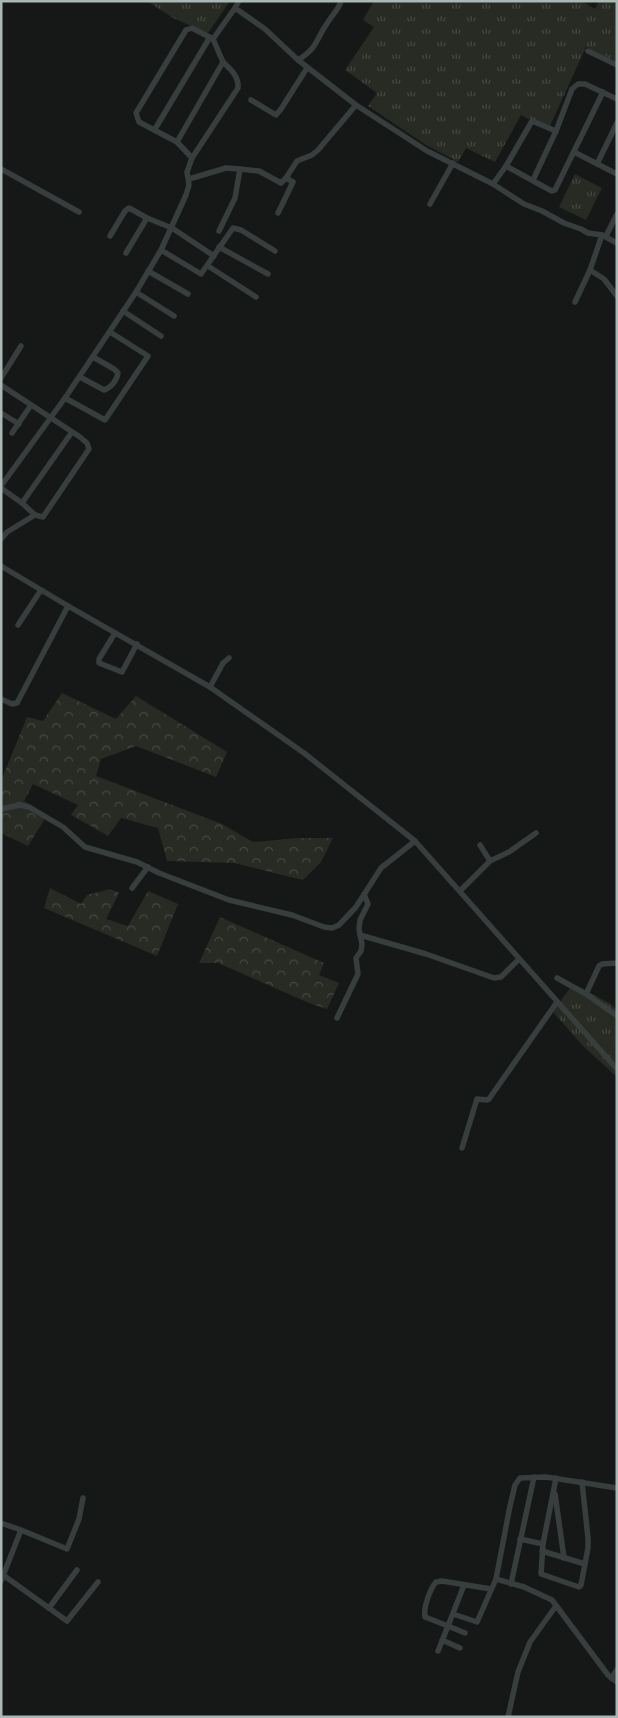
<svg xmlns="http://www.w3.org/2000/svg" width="618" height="1718" font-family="Quicksand,sans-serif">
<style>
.grass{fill:url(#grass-tufts)}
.forest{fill:url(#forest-crowns)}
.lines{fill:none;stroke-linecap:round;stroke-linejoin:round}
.street{stroke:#383d3d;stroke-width:5.5}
</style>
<defs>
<pattern id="grass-tufts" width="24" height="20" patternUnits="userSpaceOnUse" patternTransform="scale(1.25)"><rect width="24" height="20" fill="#282b23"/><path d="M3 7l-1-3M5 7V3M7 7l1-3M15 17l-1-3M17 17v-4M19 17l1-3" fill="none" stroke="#444841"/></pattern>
<pattern id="forest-crowns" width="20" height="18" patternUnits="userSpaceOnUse" patternTransform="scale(1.25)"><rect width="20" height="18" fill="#282b23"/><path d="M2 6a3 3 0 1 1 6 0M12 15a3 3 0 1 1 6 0" fill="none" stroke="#444841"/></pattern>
</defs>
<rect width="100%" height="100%" fill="#161818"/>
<g class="grass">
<path d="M147 1H230L208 33 173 18Z"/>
<path d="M374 1H582L595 9 599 1H617V62L586 47 549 128 521 115 495 162 466 148 458 162 426 145 368 106 377 93 345 70 374 27 363 20Z"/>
<path d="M575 174 602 188 586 220 559 207Z"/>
<path d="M573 984 609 1003 617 1010V1077L583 1046 553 1012Z"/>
</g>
<g class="forest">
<path d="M62 693 116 719 136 696 227 752 216 777 136 746 101 759 96 776 222 824 253 842 299 838H333L321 862 303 880 234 863 167 861 158 828 121 818 108 836 71 815 78 805 33 784 24 801 47 815 28 846 1 833V781L27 717 43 721Z"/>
<path d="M50 888 81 904 87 895 110 889 119 893 106 919 128 926 148 891 178 904 157 956 44 908Z"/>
<path d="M220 917 324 963 319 975 339 983 327 1009 309 1003 218 963H199Z"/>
</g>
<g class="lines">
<g class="street">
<path d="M239 1 235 8 265 29 298 60 356 105 427 151 493 184 524 204 542 211 564 223 581 229 588 233 602 235 617 243"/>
<path d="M588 51 617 65"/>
<path d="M298 60C319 47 315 40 328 22 332 15 339 9 341 1"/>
<path d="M251 100 276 115 281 109 307 68"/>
<path d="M155 129 210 37"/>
<path d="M177 142 223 62 213 39"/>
<path d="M574 152 617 174"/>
<path d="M192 158 177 142 139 122 136 113 186 30 192 28 213 39 235 8"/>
<path d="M597 164 617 123"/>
<path d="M506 166 532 121 556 131"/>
<path d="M1 169 79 212"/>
<path d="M286 178 297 161 312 155 318 150 356 105"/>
<path d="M189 179 226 168 240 169 259 171 281 183 286 178 293 182 278 213"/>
<path d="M533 180 556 131 572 89 578 84H585L617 99"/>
<path d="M493 184 506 166 548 189 552 191 555 190 603 92"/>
<path d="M430 204 453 163"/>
<path d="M219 231 235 198 240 169"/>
<path d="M110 236 125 211 129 208 147 218 172 228 214 256"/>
<path d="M606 236 617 214"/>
<path d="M219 247 268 274"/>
<path d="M161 250 201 274 233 228 241 230 275 251"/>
<path d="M126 253 147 218"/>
<path d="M208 266 256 297"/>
<path d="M590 270 604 279 617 296"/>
<path d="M148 271 188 294"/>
<path d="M136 292 174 316"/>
<path d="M575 302 590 270 602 235"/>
<path d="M123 311 161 336"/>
<path d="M80 377 104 390C111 388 117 380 118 373L114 369 93 357"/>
<path d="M1 378 21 346"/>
<path d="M1 385 80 437 87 443 89 449 43 517 35 515 7 532 1 539"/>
<path d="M65 398 105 420 144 362 148 356 110 332"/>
<path d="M1 413 19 424"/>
<path d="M12 433 31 405"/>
<path d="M1 486 65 398 136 292 161 250 186 195 189 185 187 172 192 158 238 88C239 76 231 70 223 62"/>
<path d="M1 488 22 503 35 515"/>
<path d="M22 503 72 432"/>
<path d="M1 566 68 606 210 687 304 753 415 841 617 1069"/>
<path d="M18 625 41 590"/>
<path d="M115 633 99 659V663L122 672 137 644"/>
<path d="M210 687 223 663 229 658"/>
<path d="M1 699 12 704 17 703 68 606"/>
<path d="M1 809 20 805 29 807 63 827 85 847 137 862 159 873 229 900 292 915 324 927 332 928 339 925 356 907 381 868 415 841"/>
<path d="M480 845 490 861"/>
<path d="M132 888 148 867"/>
<path d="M460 891 490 861 509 852 536 833"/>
<path d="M360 935 426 954 494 978 501 977 519 959"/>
<path d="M617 963 602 964 599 966 586 994 617 1016"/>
<path d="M557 978 586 994"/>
<path d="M337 1018 358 974 356 958 361 951 362 944 359 929 360 920 368 904 364 894"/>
<path d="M462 1148 477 1099 487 1100 489 1099 557 1002"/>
<path d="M556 1478 543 1544 541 1574 579 1587 581 1585 588 1548V1538L582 1482"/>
<path d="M555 1494 564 1558"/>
<path d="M1 1523 21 1530 1 1581"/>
<path d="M21 1530 67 1549 79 1519 83 1498"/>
<path d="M520 1539 543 1544"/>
<path d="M542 1551 585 1564"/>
<path d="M3 1575 67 1621 98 1582"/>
<path d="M496 1579 524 1587 552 1600 608 1675 617 1682"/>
<path d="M511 1584 534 1477"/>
<path d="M464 1585 448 1626 425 1617C423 1608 430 1589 436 1582L442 1581 491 1589"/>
<path d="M49 1608 77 1570"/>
<path d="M453 1614 477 1622 496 1579 510 1506 515 1485 520 1478 546 1477 617 1488"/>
<path d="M442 1640 460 1648"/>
<path d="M438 1651 448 1626 465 1633"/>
<path d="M611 1678 617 1670"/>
<path d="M508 1717 518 1672 530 1642 556 1606"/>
</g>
</g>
<rect width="618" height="1718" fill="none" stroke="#a9b7b5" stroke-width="5"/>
</svg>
